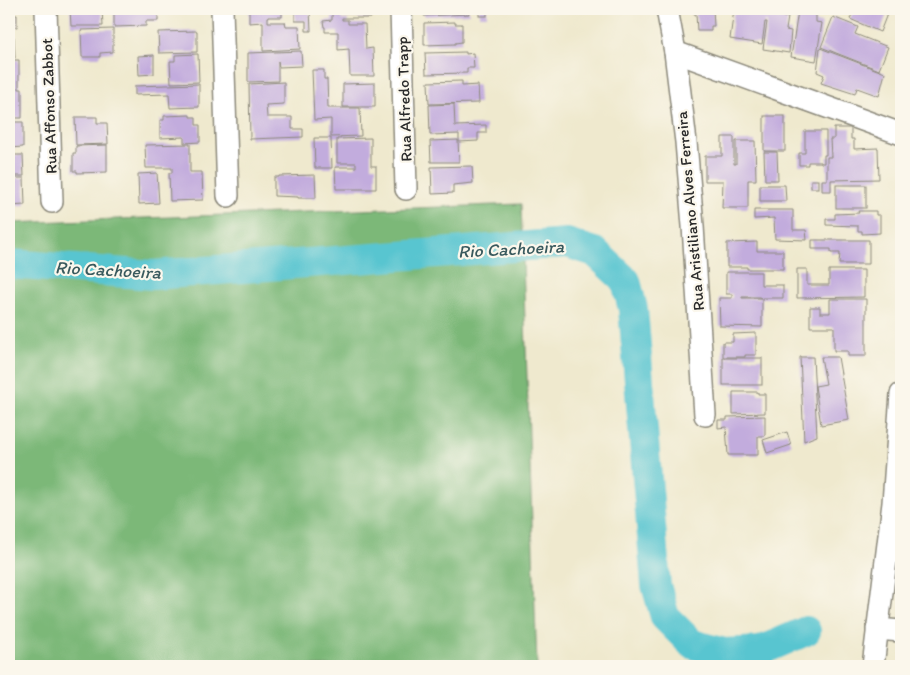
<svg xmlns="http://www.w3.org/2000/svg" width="910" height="675" font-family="Itim,sans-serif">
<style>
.forest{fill:#7bb878;stroke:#537252}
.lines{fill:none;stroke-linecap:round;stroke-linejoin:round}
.river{stroke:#58c5d0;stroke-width:30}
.building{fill:#c2acdd;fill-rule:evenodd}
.minor-casing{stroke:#8d8a7c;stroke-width:24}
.minor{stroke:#fff;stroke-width:21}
.labels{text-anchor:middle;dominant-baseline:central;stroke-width:4.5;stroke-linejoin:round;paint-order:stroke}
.street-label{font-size:16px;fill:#2b2b2b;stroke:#fbf7ec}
.water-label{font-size:18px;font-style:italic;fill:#38595d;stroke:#fbf7ec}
</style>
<rect width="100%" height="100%" fill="#fbf7ec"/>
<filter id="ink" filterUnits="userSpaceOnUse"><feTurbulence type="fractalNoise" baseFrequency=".02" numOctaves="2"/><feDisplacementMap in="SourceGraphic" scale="10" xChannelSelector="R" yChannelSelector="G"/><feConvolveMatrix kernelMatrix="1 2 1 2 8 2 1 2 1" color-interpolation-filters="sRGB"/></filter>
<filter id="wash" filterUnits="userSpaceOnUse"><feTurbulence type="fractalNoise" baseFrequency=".0096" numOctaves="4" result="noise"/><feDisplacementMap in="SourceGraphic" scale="20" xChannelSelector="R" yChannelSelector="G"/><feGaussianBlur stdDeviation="1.12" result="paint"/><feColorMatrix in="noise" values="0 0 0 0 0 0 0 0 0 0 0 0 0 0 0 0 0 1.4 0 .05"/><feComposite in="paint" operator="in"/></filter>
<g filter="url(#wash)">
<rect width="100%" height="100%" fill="#efe9ce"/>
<path class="forest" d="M521 204 537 666H9V223Z"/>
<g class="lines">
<path class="river" d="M9 264 153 275 567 243 595 252 626 281 633 309 656 585 665 617 692 644 724 653 760 651 806 631"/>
</g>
<g id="blocks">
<g class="building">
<path d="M9 9H14V15H17V27H9Z"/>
<path d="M70 9H102L103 26H71Z"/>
<path d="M114 9H158V21H146V26L114 27Z"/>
<path d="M249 9H282V17H268V22H285L286 26H299L300 49 263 51V22L249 23Z"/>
<path d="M295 9H310L311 31H306V21H295Z"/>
<path d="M332 9H371V18H342V20H348V24H365L366 49 373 48 374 76H350L349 49 338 50V32H325V27H324L323 21 332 20Z"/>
<path d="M424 9H468L469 14 424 16Z"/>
<rect x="479" y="9" width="8" height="7"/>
<path d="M694 9H713L714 26H711V31H697L696 14H694Z"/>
<path d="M734 9H784L783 17H788L786 30 791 31 789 53 763 49 767 22H765L762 44 730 39Z"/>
<path d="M854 9H889L880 32 850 19Z"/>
<path d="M798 11 816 13V22L822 23 816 61 791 57Z"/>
<path d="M833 17 858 27 855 34 888 47 879 70 821 47Z"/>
<path d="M455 22V24H462V42L455 43V44L424 45V23Z"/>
<path d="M113 29V52L100 53V57H82L81 30Z"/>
<path d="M197 31V52L159 53 158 32Z"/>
<path d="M9 37H14L15 58H9Z"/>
<path d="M820 48 885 73 879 96 857 88 855 94 821 83 824 75 817 72Z"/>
<path d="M301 51 302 66 279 67 278 61V81L248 82V53Z"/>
<path d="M466 52V54L473 53 474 68H467V73L426 74 425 53Z"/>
<path d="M198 54 199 82 171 83 170 61H175V55Z"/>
<path d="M154 55V74L139 75 138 56Z"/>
<path d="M9 60H19V89H22V118H9Z"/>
<path d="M312 70H324V79H327L328 108H360L361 136 331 137V119L314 120Z"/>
<path d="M462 81V86L478 85 479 103 429 104 428 82Z"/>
<path d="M284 82V104L266 105 267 117H292V129H303V137L250 139 249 84Z"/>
<path d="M375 83V107H343V84Z"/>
<path d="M199 84V107L170 108 169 94 135 95V86Z"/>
<path d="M454 104 455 126 486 125V133H478V141L459 142V134L430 135 429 105Z"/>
<path d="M190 115V117H196V125H200V142L184 143V137L160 138V120H164V116Z"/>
<rect x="764" y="116" width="21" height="35"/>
<path d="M75 117H97V123H107L108 144 76 145Z"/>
<path d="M9 122H23V147L9 148Z"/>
<path d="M834 128H851V139H854V149L878 148 879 179 831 180V191H822V180H827V157H831L830 139H834Z"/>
<path d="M805 131H826V155H824V163H821V162H808V165H799V153H805Z"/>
<path d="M722 137H734V164H736V141H755L756 180H748V208H722L723 181H705V156H722Z"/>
<path d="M314 138H331L332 168H315Z"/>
<path d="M371 138V166H376V189H336L335 167H356V163H337V139Z"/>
<path d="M458 140 459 162H431L430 141Z"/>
<path d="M190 144V172H202L203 200 170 201 169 173H172V168H146L145 145Z"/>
<path d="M107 145V172L77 173V171H73V153H76V146Z"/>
<path d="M764 152H777L778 180H765Z"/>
<path d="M9 155H23L24 176H9Z"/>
<path d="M472 166 473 183 453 185V193L432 194 431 167Z"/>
<path d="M157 173 159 203 139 204 138 174Z"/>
<path d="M315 175 316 198H298V197L274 196V177H279V176Z"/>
<path d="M9 178H24L25 205 9 206Z"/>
<rect x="811" y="180" width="7" height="8"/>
<path d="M760 185H785L786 201H760Z"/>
<rect x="836" y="185" width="30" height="23"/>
<path d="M754 210H793V230H806L807 240 775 239 774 218 754 219Z"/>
<path d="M858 211H876V215H880V233L862 234V231H858V226L826 225V219H835V214L859 213Z"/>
<path d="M812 240H869V264H839L840 253H831V249H812Z"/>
<path d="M757 242V251H783V269H747V267H727V243Z"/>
<path d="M797 269H807V285H829V270H864V297L797 298Z"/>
<path d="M726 272H761V285H783V298H762V327L720 326 719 298H732V294H726ZM742 297H759L761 298H742Z"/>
<path d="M830 299H866V356H848V351H834V327H810V307H820V313H830Z"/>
<path d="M756 333V355H745V357H723V342H733V334Z"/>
<path d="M800 357H813L817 436 804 441Z"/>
<path d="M821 357H838L849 420 821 425 815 386 826 384Z"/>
<rect x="723" y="358" width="39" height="27"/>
<path d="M733 392H758V394H765V413L733 414Z"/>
<path d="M765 416V436H758V455H728L726 427 718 428V420H727V417Z"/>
<path d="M787 432 791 445 767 453 763 440Z"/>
</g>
</g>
</g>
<g filter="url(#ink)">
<use href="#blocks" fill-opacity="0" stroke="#8d8a7c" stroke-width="1"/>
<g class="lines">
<defs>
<g id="minor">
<path d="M46 9 52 202"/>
<path d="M222 9 228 196"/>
<path d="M401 9 406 189"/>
<path d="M667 9 675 52 686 142 693 226 705 415"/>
<path d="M675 52 901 134"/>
<path d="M877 629 901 631"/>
<path d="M873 666 893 503 901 394"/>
</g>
</defs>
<use href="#minor" class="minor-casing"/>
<use href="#minor" class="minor"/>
</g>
</g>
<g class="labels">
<g class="street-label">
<text transform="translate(404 99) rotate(-92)">Rua Alfredo Trapp</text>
<text transform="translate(49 106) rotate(-92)">Rua Affonso Zabbot</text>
<text transform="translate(690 211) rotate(-95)">Rua Aristiliano Alves Ferreira</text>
</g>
<g class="water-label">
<text transform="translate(511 249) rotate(-3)">Rio Cachoeira</text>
<text transform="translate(108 270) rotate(3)">Rio Cachoeira</text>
</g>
</g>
<rect width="910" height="675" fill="none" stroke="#fbf7ec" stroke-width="30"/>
</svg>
